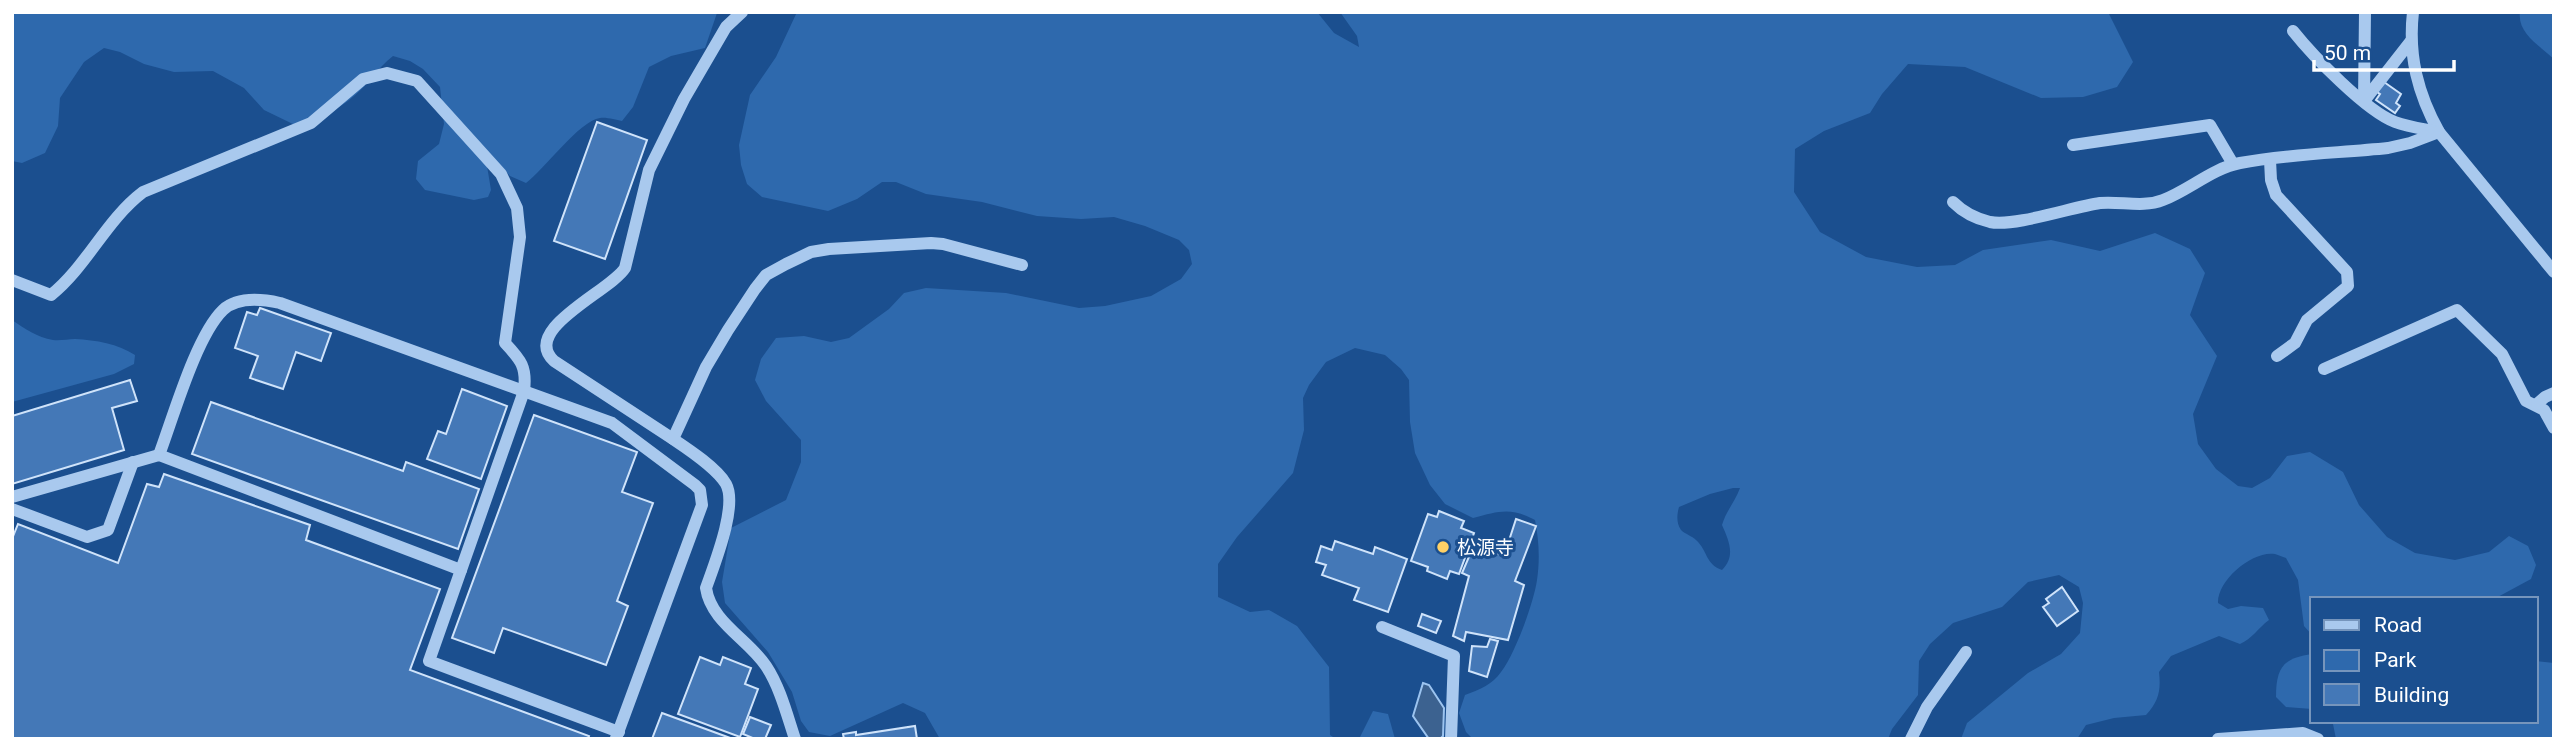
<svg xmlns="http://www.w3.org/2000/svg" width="2566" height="751" font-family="Roboto,'Noto Sans JP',sans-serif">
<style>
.green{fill:#2e69ad;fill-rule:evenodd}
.water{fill:#3c6290;stroke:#9cc4f0;stroke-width:2}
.building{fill:#4478b7;stroke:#cfe3fa;stroke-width:2}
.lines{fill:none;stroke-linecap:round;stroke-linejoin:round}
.minor{stroke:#a9c9ee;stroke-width:12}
.poi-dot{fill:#ffd166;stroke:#1b4f8f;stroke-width:2.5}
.labels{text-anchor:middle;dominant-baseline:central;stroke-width:6;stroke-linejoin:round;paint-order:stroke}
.poi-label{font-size:19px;fill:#fff;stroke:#1b4f8f;text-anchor:start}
</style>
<rect width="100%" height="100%" fill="#1b4f8f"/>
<g class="green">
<path d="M12 12 717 13 705 48 671 56 649 67 633 107 622 121C616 120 607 117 600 118 579 121 545 169 526 183L510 176 499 164 487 166 491 190 488 197 474 200 425 190 416 179 418 161 439 144 444 124 440 87 423 69 410 61 393 56C377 68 369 84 354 96 336 112 317 118 295 125L264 110 244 88 213 71 174 72 144 64 120 52 104 48 84 62 60 98 58 126 45 153 22 163 12 161Z"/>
<path d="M797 12H1317L1334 33 1359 47 1357 36 1340 12H2108L2133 62 2117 87 2083 97 2041 98 1965 67 1908 64 1882 94 1870 113 1824 131 1795 149 1794 192 1820 232 1866 257 1917 267 1955 265 1983 250 2051 240 2100 251 2155 233 2190 249 2205 273 2190 315 2217 356 2193 414 2198 444 2216 469 2238 486 2252 488 2270 478 2287 456 2310 452 2343 472 2359 505 2387 537 2415 553 2455 560 2489 552 2509 536 2528 546 2536 565 2531 579 2494 599H2312V635L2304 626 2298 580 2286 558C2282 557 2279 555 2275 554 2253 550 2217 580 2218 603L2228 609 2241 606 2263 608 2269 620C2258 628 2252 639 2240 644L2219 636 2171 656 2159 672C2161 690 2159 701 2146 715L2114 718 2086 725 2077 739H1961L1967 723 2028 673 2061 654 2080 633 2083 603 2079 587 2059 575 2028 582 2002 607 1953 623 1930 644 1919 661 1918 695 1892 729 1888 739H1473L1466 732 1459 713 1465 695C1479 690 1493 684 1501 672 1515 654 1534 602 1537 580 1540 560 1539 540 1535 520 1511 507 1499 511 1473 518L1445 504 1430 485 1415 453 1410 422 1409 380 1401 369 1385 355 1355 348 1326 362 1309 385 1303 398 1304 430 1293 473 1237 537 1218 564V597L1250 612 1269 610 1297 626 1329 667 1330 735 1336 739H940L925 713 903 703 830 736 809 732 801 721 792 692 768 652 725 603 722 582 731 528 786 500 801 462V440L766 401 755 380 761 359 776 338 804 336 831 342 849 338 889 309 904 293 926 288 1006 293 1079 308 1105 306 1151 296 1181 279 1192 264 1189 250 1179 240 1145 226 1114 217 1081 219 1037 216 982 202 926 194 896 182H882L857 199 828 211 762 197 747 184 741 165 739 145 750 95 776 57ZM1733 488H1740C1735 502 1726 511 1722 525 1729 541 1736 556 1722 570 1705 564 1708 551 1696 540 1692 536 1685 534 1681 530 1676 523 1677 514 1679 507L1710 494Z"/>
<path d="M2520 12H2554V59C2540 46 2517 33 2520 12Z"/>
<path d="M12 320C25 329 37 337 53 340 60 341 68 339 75 339 96 340 118 344 135 355L134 364 114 374 12 402Z"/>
<path d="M2312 654V709L2286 707 2276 697C2276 668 2283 658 2312 654Z"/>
<path d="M2536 661 2554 663V739H2336L2333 724 2330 721H2536Z"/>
<path d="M1373 711 1388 714 1395 739H1359Z"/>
</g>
<path class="water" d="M1423 683 1429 685 1444 708 1443 736 1440 739H1429L1413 716Z"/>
<g class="building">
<path d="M2384 82 2401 94 2396 103 2400 106 2395 113 2376 100 2380 94 2377 92Z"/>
<path d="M597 122 647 140 605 259 554 241Z"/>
<path d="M260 308 331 333 321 361 296 352 283 389 250 378 258 356 235 348 247 312 257 315Z"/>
<path d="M130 380 137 401 112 408 124 450 12 484V416Z"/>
<path d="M462 389 507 406 481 479 427 459 438 431 446 434Z"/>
<path d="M211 402 403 471 406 462 479 489 458 549 192 454Z"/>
<path d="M534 415 637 452 622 492 653 503 617 601 628 606 606 665 503 628 494 653 452 638Z"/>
<path d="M164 474 310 525 306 540 440 589 410 670 589 736 588 739H12V539L18 524 118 563 147 484 159 487Z"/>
<path d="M1439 511 1464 521 1461 528 1474 533 1459 574 1450 571 1447 579 1427 571 1428 567 1411 561 1428 514 1437 517Z"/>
<path d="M1516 519 1536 526 1515 581 1524 585 1508 640 1466 632 1464 641 1453 636 1469 576 1462 573 1471 552 1480 555 1481 548 1504 556Z"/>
<path d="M1335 541 1373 554 1375 547 1407 559 1388 612 1354 600 1359 588 1322 575 1326 565 1316 562 1321 546 1332 550Z"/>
<path d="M2062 587 2078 611 2057 626 2043 607 2049 603 2046 599Z"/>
<path d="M1422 614 1441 621 1436 633 1418 626Z"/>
<path d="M1490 639 1498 641 1487 677 1469 671 1472 646 1487 647Z"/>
<path d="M700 657 720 665 723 657 751 668 745 684 758 689 740 737 678 714Z"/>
<path d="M662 713 733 739H652Z"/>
<path d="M750 717 771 725 765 739H755L743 734Z"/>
<path d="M915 726 917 739H844L843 734 856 732V735Z"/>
</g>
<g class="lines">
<g class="minor">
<path d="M2413 12C2408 56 2418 94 2439 132L2554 272"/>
<path d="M2293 31C2313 56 2366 111 2395 122 2409 127 2424 129 2438 132"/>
<path d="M2364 101 2365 12"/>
<path d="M2364 101 2411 41"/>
<path d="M2073 145 2210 125 2233 164"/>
<path d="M2270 160 2271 180 2276 195 2347 272 2348 286 2307 320 2295 343 2277 356"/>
<path d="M1953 202C1963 212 1977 219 1990 222 2015 227 2072 207 2100 203 2121 201 2143 208 2163 200 2189 190 2213 168 2240 163 2288 154 2339 153 2388 148L2410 143 2439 132"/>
<path d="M12 280 51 295C87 266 106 220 143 192L311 123 363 79 387 73 417 81 501 174 517 208 520 237 505 343C521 360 527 367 524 391L429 661 619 732"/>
<path d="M2324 369 2457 310 2502 354 2526 401 2544 410 2554 428"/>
<path d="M2537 404 2545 397 2554 393"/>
<path d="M673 439 554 361C520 329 611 291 625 268L649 170 684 99 726 27 742 12"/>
<path d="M159 455C173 418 196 336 223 310 238 296 262 299 280 303L612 423 695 485 700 490 702 505 616 738"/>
<path d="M12 497 159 455 461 570"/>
<path d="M12 509 87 537 108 530 133 462"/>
<path d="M1382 627 1454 656 1451 739"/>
<path d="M795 739C787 715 780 687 766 666 748 639 711 622 706 588 714 565 738 506 726 484 717 468 688 449 673 439L706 367 728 330 755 289 766 275 786 264 811 252 829 249 931 243 943 244 1022 265"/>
<path d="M1911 739 1927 707 1966 652"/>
<path d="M2218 739 2303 733 2318 739"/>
</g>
</g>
<circle class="poi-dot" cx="1443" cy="547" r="7"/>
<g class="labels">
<g class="poi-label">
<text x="1457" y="547">松源寺</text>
</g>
</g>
<rect width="2566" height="751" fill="none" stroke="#ffffff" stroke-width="28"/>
<rect x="2310" y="597" width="228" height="126" fill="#1b4f8f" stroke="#7695bc" stroke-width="2"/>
<rect x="2324" y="620" width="35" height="10" fill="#a9c9ee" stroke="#7695bc" stroke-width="2"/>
<text x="2374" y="632" font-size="21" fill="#ffffff">Road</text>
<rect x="2324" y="650" width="35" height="21" fill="#2e69ad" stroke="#7695bc" stroke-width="2"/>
<text x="2374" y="667" font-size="21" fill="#ffffff">Park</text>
<rect x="2324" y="684" width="35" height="21" fill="#4478b7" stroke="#7695bc" stroke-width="2"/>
<text x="2374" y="702" font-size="21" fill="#ffffff">Building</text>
<path d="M2314 60v10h140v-10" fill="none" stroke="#ffffff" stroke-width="3.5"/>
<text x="2324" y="60" font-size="21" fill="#ffffff" stroke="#1b4f8f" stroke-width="5" paint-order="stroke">50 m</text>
</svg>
